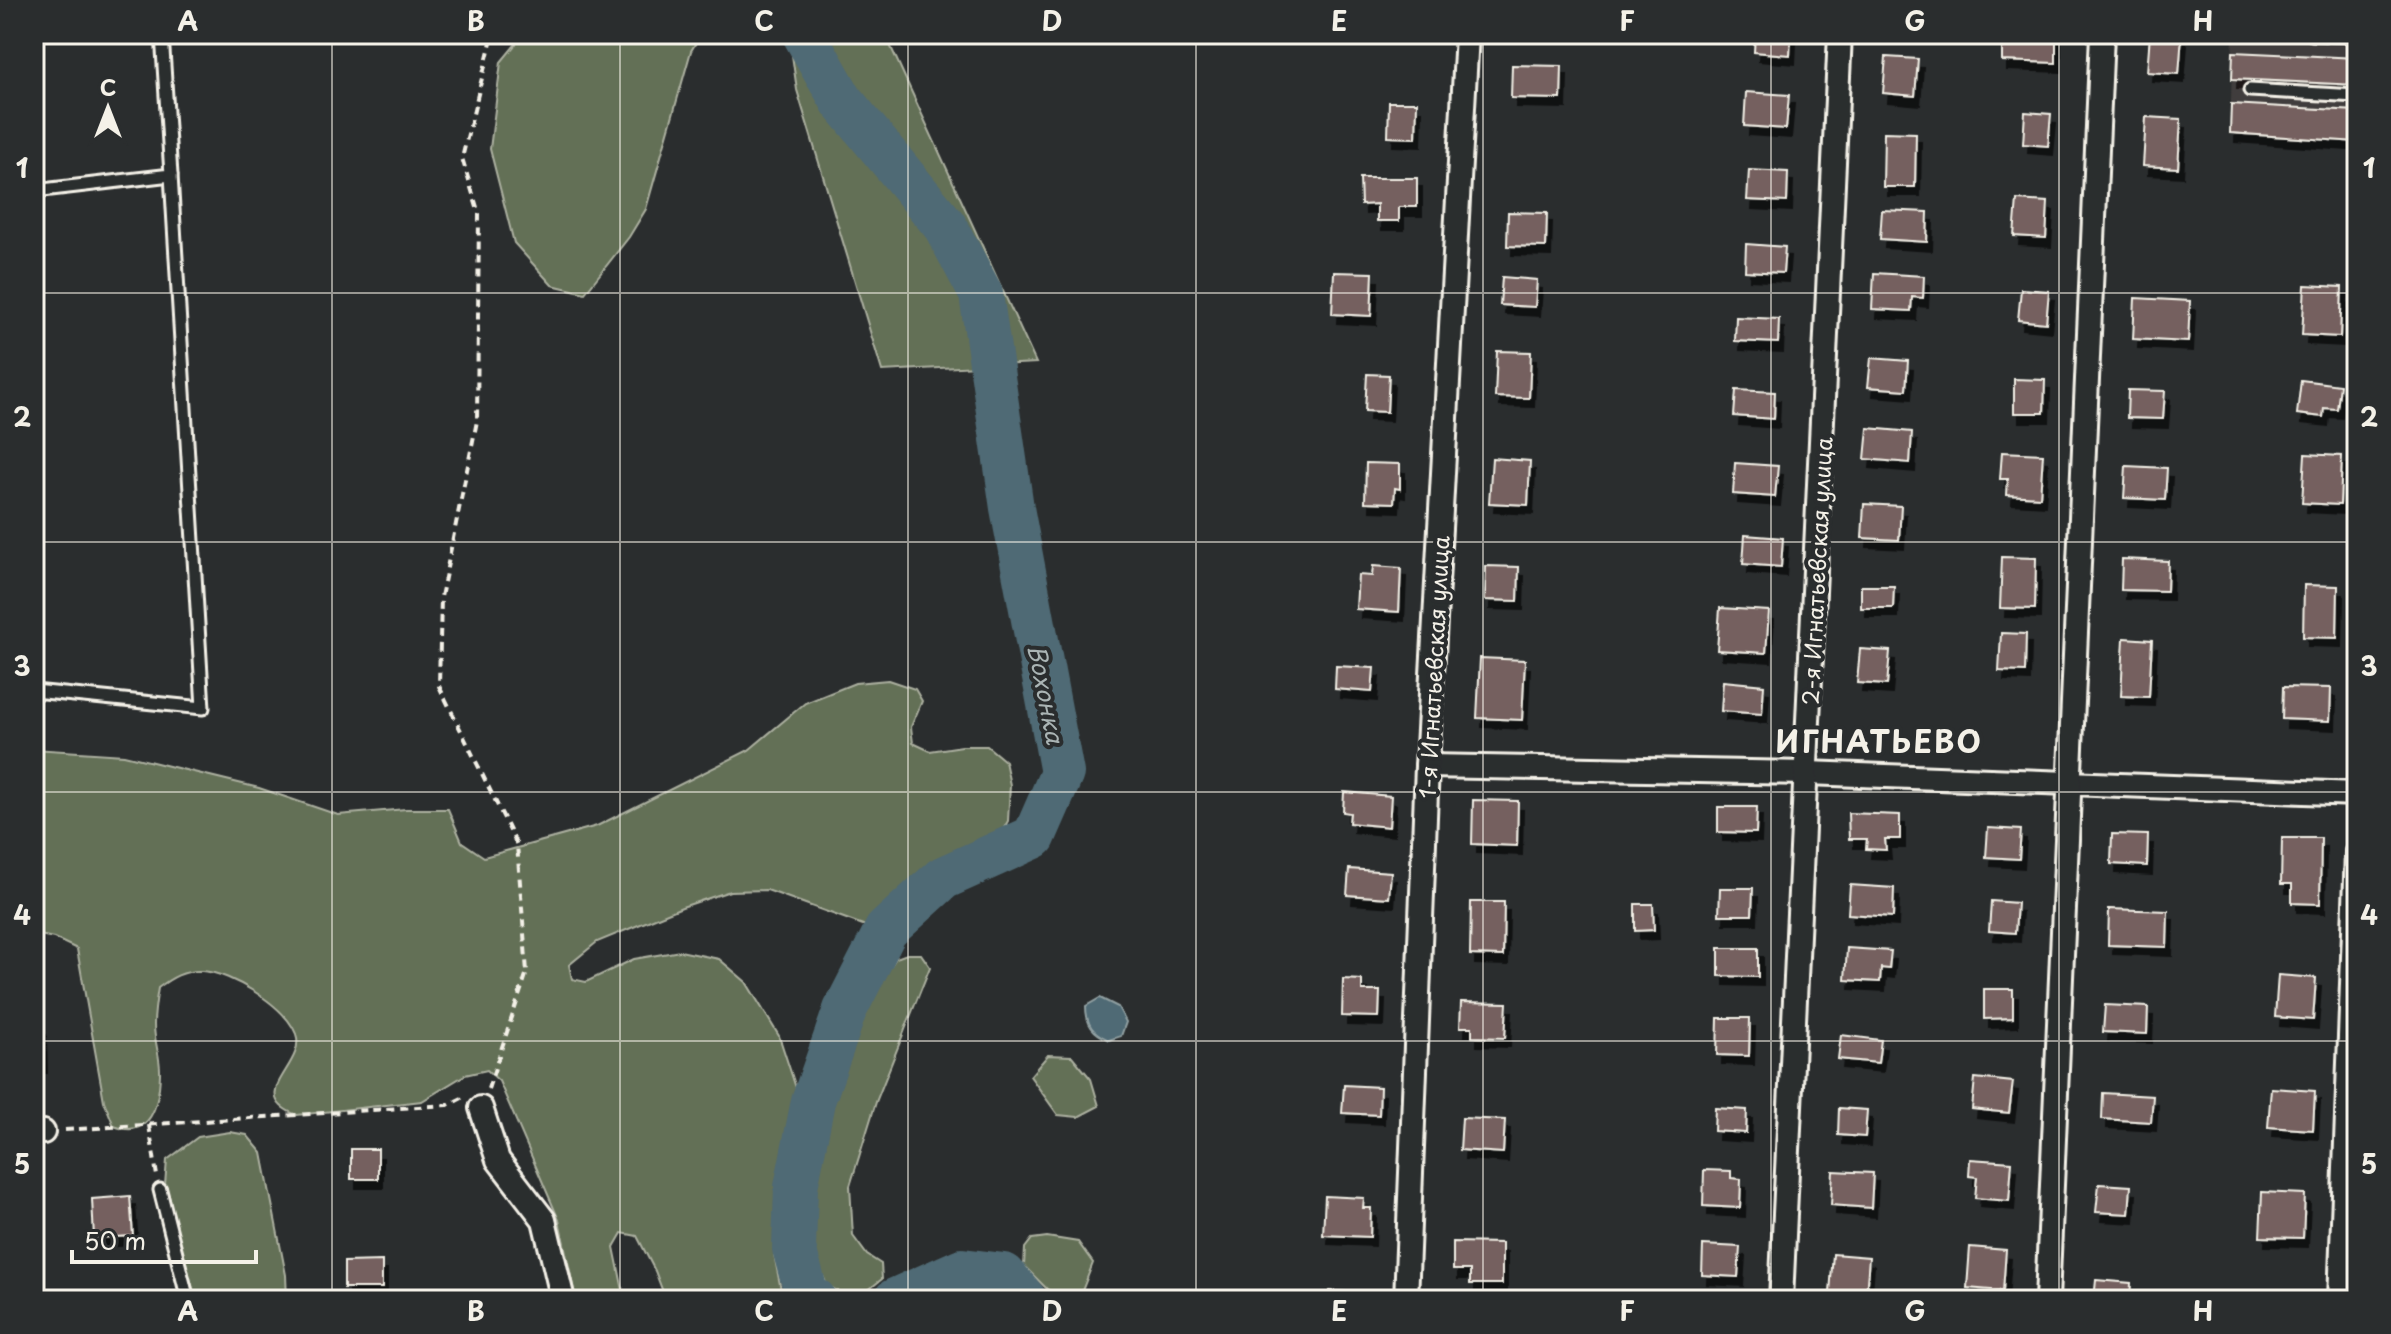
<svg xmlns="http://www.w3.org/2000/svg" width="2391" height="1334" font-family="'Playpen Sans',sans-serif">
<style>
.built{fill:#403d3c}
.green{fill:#636f57;stroke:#acb0a0;stroke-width:2}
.water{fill:#4f6a74;stroke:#91a0a2;stroke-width:2}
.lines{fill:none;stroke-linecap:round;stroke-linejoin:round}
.river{stroke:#4f6a74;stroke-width:44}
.building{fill:#74615e;stroke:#f4f1e8;stroke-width:2;filter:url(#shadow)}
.service-casing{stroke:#f4f1e8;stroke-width:17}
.minor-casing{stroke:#f4f1e8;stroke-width:28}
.path{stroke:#f4f1e8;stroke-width:4;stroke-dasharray:8 6;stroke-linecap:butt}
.service{stroke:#2a2d2e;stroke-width:11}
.minor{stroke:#2a2d2e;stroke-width:22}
.grid{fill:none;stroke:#f4f1e8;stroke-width:2;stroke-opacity:0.55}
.labels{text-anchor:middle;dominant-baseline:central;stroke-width:8;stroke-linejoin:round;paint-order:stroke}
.street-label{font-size:22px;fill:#f4f1e8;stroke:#2a2d2e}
.water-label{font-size:24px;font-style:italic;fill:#aab4b4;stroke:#2a2d2e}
.district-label{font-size:30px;font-weight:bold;letter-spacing:2px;fill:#f4f1e8;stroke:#2a2d2e}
.neatline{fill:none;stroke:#f4f1e8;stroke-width:3}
.grid-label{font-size:26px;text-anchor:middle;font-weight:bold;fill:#f4f1e8}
</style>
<defs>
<filter id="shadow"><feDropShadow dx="5" dy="9" stdDeviation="0" flood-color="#0009"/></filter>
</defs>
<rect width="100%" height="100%" fill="#2a2d2e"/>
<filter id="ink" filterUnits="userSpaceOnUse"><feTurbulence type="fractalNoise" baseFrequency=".0125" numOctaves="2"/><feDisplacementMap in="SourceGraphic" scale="16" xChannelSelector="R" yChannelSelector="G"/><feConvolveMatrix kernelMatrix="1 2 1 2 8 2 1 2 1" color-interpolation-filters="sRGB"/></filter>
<g filter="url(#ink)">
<path class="built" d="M2233 34H2357V142L2230 133Z"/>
<g class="green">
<path d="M524 34H701L691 51 646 209 629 237 585 293 552 285 514 243 490 149 501 62Z"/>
<path d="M789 34H885L1036 363 882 371 797 90Z"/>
<path d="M888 680 915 689 922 701 911 727 913 743 930 751 962 746H987L1005 761 1010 785 1008 821 996 841 909 883 874 929 767 890 730 891 682 907 597 942 569 965 572 979 586 982 634 959 680 951 719 959 746 982 779 1036 796 1088 774 1254 783 1300H666L655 1271 637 1236 622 1233 614 1247 625 1300H576L559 1220 499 1081 487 1070 465 1075 422 1101 297 1115C244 1095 307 1065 296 1034 285 1006 232 973 202 971 184 970 171 978 158 988 156 1000 154 1013 154 1025 154 1042 161 1058 160 1074 159 1104 151 1140 114 1126L104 1101 77 949 54 938 34 934V749L124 755 259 788 338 815 406 809H448L462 842 484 857 597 826 749 750 805 703 855 683Z"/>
<path d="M907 954H921L930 967 876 1102 850 1186 853 1236 867 1255 881 1264 882 1279 867 1291 850 1298 827 1285 813 1253 811 1200 830 1099 877 987 896 958Z"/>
<path d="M1048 1055 1072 1056 1091 1079 1099 1106 1078 1117 1058 1115 1030 1076Z"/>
<path d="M230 1132 247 1135 262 1153 286 1275 287 1300H196L165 1185 167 1160 198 1137Z"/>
<path d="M1047 1237 1078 1242 1093 1263 1080 1296 1064 1300 1047 1289 1024 1266 1025 1248 1032 1239Z"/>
</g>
<path class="water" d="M1100 998 1118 1007 1126 1022 1121 1036 1109 1040C1093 1033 1086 1025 1086 1006Z"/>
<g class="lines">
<g class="river">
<path d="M804 34 842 101 945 226 981 294 1012 508 1062 773 1034 837 943 878 886 930 845 1010 813 1101 796 1187 794 1248 807 1296 815 1300"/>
<path d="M895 1300 962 1270 1004 1275 1025 1300"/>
</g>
</g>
<g class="building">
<path d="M1755 34H1791L1790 55 1754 52Z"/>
<path d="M2002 34H2056V63L2002 61Z"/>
<path d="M2150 34 2182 36 2179 74 2147 72Z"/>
<path d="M2233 52 2357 58V85L2232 79Z"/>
<path d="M1886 57 1918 59 1915 96 1883 93Z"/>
<path d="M1512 65 1562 66 1561 99 1511 98Z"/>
<path d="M1746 92 1789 95 1786 129 1744 126Z"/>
<path d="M1389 102H1417L1416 138 1388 137Z"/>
<path d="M2231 104 2357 111V142L2230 133Z"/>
<path d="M2025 112 2051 114 2048 146 2023 144Z"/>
<path d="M2146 117 2181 119 2178 168 2143 166Z"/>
<path d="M1884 132 1916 133 1915 187H1883Z"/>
<path d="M1749 170 1788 172 1787 202 1747 200Z"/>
<path d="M1360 178H1417V207H1399V221H1377V204L1361 205Z"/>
<path d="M2017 200 2048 202 2046 238 2014 236Z"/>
<path d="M1882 210 1928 212 1927 242 1880 239Z"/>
<path d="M1508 212 1547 213 1546 247 1507 246Z"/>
<path d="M1746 244 1785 247 1783 273 1745 271Z"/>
<path d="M1334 272 1373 273 1371 316 1332 314Z"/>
<path d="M1874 273 1924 276 1923 298 1912 297 1911 311 1872 309Z"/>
<path d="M1502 277 1537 280 1535 307 1500 305Z"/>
<path d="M2305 285 2342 287 2340 337 2302 335Z"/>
<path d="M2021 289 2049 291 2046 323 2018 320Z"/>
<path d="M2135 298 2190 301 2188 342 2133 339Z"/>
<path d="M1736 317 1779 319 1778 343 1735 341Z"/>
<path d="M1497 351 1531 352 1529 398 1495 397Z"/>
<path d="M1871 358 1908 361 1906 390 1868 387Z"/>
<path d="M1367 374 1389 375 1387 412 1365 411Z"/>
<path d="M2014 379 2045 380 2044 413H2014Z"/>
<path d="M2301 380 2340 385 2337 409 2324 408 2323 417 2297 414Z"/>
<path d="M1736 390 1775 392 1774 419 1734 416Z"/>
<path d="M2128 390 2165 391 2163 419 2127 418Z"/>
<path d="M1868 428 1912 432 1910 463 1865 459Z"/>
<path d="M2002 452 2043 454 2040 497 2007 495 2008 479H2000Z"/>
<path d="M2305 454 2342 456 2340 505 2302 503Z"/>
<path d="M1492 458 1530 461 1528 505 1489 503Z"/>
<path d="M1366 463 1400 464V489L1395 488 1394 503 1365 502Z"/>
<path d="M1735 463 1778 466 1775 497 1733 494Z"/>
<path d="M2126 466 2167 468 2165 500 2124 498Z"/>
<path d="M1864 504 1901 506 1899 540 1862 538Z"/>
<path d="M1745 535 1783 538 1781 567 1743 564Z"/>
<path d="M2002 557 2036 558 2035 609 2000 608Z"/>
<path d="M2122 559 2168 561 2167 591 2121 590Z"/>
<path d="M1373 566 1401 568 1399 612 1356 609 1358 575 1372 576Z"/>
<path d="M1486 566 1519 567 1518 601 1485 600Z"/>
<path d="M2304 585 2338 586 2337 638 2303 637Z"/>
<path d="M1861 586H1894L1893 608H1861Z"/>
<path d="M1720 608 1769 611 1766 653 1717 650Z"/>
<path d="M2001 633 2026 634 2025 672 1999 671Z"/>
<path d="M2124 638 2152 640 2149 697 2121 696Z"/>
<path d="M1860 649 1890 651 1887 685 1857 683Z"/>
<path d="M1480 658 1525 660 1522 720 1477 718Z"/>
<path d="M1336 666 1374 668 1372 692 1335 689Z"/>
<path d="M1723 681 1764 685 1762 714 1721 711Z"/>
<path d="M2283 687 2331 688 2330 721 2282 719Z"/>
<path d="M1344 792 1391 796 1389 827 1349 823 1350 813 1343 812Z"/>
<path d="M1473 800 1518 801 1517 846 1472 844Z"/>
<path d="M1718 807H1757L1756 833 1718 832Z"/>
<path d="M1848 813 1900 815V839H1885L1886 850 1866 849 1867 839H1849Z"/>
<path d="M1988 828 2021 830 2019 859 1986 857Z"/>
<path d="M2112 834 2148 835 2147 866 2111 864Z"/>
<path d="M2282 838H2321L2320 904 2292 903V884H2281Z"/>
<path d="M1349 869 1391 872 1389 898 1347 895Z"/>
<path d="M1850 885 1894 888 1893 917 1848 914Z"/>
<path d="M1720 888H1753L1752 915H1719Z"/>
<path d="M1991 901 2017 903 2015 933 1989 931Z"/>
<path d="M1471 902H1504L1503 956 1470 955Z"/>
<path d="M1635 904H1653L1654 930 1635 931Z"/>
<path d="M2109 909 2168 911 2167 947 2108 945Z"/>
<path d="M1719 948H1758V977L1719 976Z"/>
<path d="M1847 948 1891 951 1889 969 1881 968 1880 982 1845 980Z"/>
<path d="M2278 975 2316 978 2313 1020 2275 1017Z"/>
<path d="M1343 979 1362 980V991H1380L1379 1017 1342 1016Z"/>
<path d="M1984 989H2013V1018L1984 1019Z"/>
<path d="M1461 1002 1507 1003 1505 1038 1472 1037V1027H1460Z"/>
<path d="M2105 1005 2148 1007 2147 1034 2103 1032Z"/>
<path d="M1718 1018H1750L1749 1056 1717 1055Z"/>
<path d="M34 1026H41L42 1064H34Z"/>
<path d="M1841 1035 1881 1040 1878 1063 1838 1059Z"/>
<path d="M1975 1078 2013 1082 2009 1113 1972 1109Z"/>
<path d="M1344 1085 1380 1087 1379 1115 1342 1113Z"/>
<path d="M2271 1088 2315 1091 2313 1130 2268 1127Z"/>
<path d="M2103 1093 2153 1096 2151 1122 2102 1119Z"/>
<path d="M1715 1108 1747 1110 1746 1133 1714 1131Z"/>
<path d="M1839 1108 1867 1110 1865 1137 1838 1135Z"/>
<path d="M1462 1118 1505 1120 1503 1153 1460 1150Z"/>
<rect x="351" y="1149" width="27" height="30"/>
<path d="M1970 1159 2012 1162 2009 1201 1975 1198 1977 1177 1969 1176Z"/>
<path d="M1704 1170 1731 1171V1178L1741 1179 1740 1208 1703 1206Z"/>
<path d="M1833 1171 1873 1173 1871 1208 1831 1205Z"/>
<path d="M2099 1184 2131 1186 2129 1214 2096 1212Z"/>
<path d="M2262 1192 2305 1194 2303 1238 2260 1237Z"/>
<path d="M130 1196 133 1236 94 1238 92 1199Z"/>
<path d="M1325 1196 1364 1198 1363 1208H1371L1370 1237 1323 1235Z"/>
<path d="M1453 1242 1502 1243V1284H1470V1270H1453Z"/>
<path d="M1703 1245 1740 1247 1738 1277 1702 1275Z"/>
<path d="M1970 1247 2006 1250 2003 1291 1967 1288Z"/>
<path d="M1833 1254 1869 1257 1866 1296 1830 1293Z"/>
<path d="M382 1261V1288H344V1262Z"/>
<path d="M2096 1280 2131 1283 2130 1300H2094Z"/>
<path d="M1329 1291 1364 1293V1300H1329Z"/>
</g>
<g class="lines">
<defs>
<g id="service">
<path d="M2312 34 2357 36"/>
<path d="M2250 90 2357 96"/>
<path d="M34 191 171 175 162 34"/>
<path d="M34 691 203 708 171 175"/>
<path d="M160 1190 188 1300"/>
</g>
<g id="minor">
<path d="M1427 766 1807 773 2357 794"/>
<path d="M481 1108 498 1160 544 1220 563 1300"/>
<path d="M34 1132H43"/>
<path d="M1406 1300 1427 766 1467 34"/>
<path d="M1781 1300 1840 34"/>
<path d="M2047 1300 2102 34"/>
<path d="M2340 1300 2357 852"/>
</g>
</defs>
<use href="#service" class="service-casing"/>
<use href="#minor" class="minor-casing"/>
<g class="path">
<path d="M488 1089 527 972 517 845 439 686 441 597 477 421 479 214 462 158 493 34"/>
<path d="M149 1125 157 1176"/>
<path d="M65 1130 448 1105 462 1098"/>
</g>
<use href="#service" class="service"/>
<use href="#minor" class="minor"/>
</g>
</g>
<path class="grid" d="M332 34V1300M620 34V1300M908 34V1300M1196 34V1300M1483 34V1300M1771 34V1300M2059 34V1300M34 293H2357M34 542H2357M34 792H2357M34 1041H2357"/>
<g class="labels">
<g class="street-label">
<text transform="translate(1816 571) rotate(-87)">2-я Игнатьевская улица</text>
<text transform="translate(1433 667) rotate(-87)">1-я Игнатьевская улица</text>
</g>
<g class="water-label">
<text transform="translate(1047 694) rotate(79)">Вохонка</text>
</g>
<g class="district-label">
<text x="1879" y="740">ИГНАТЬЕВО</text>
</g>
</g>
<rect width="2391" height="1334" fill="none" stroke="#2a2d2e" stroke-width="88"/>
<g transform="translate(108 108)" stroke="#2a2d2e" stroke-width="6" paint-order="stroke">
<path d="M0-6L14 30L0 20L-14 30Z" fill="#f4f1e8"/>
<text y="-12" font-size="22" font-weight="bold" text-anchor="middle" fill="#f4f1e8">С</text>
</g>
<path d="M72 1250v12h184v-12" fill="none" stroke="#f4f1e8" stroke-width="4"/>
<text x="84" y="1250" font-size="24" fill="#f4f1e8" stroke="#2a2d2e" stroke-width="6" paint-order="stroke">50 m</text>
<rect x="44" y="44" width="2303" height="1246" class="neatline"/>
<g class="grid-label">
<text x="188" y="31">A</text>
<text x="476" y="31">B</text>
<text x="764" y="31">C</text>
<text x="1052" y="31">D</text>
<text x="1339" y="31">E</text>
<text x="1627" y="31">F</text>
<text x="1915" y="31">G</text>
<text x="2203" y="31">H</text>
<text x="22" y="178">1</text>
<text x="2369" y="178">1</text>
<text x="22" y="427">2</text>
<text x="2369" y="427">2</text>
<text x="22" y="676">3</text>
<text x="2369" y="676">3</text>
<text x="22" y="925">4</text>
<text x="2369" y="925">4</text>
<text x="22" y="1174">5</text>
<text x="2369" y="1174">5</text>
<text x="188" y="1321">A</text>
<text x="476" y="1321">B</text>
<text x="764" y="1321">C</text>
<text x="1052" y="1321">D</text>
<text x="1339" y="1321">E</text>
<text x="1627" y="1321">F</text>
<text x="1915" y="1321">G</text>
<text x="2203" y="1321">H</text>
</g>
</svg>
